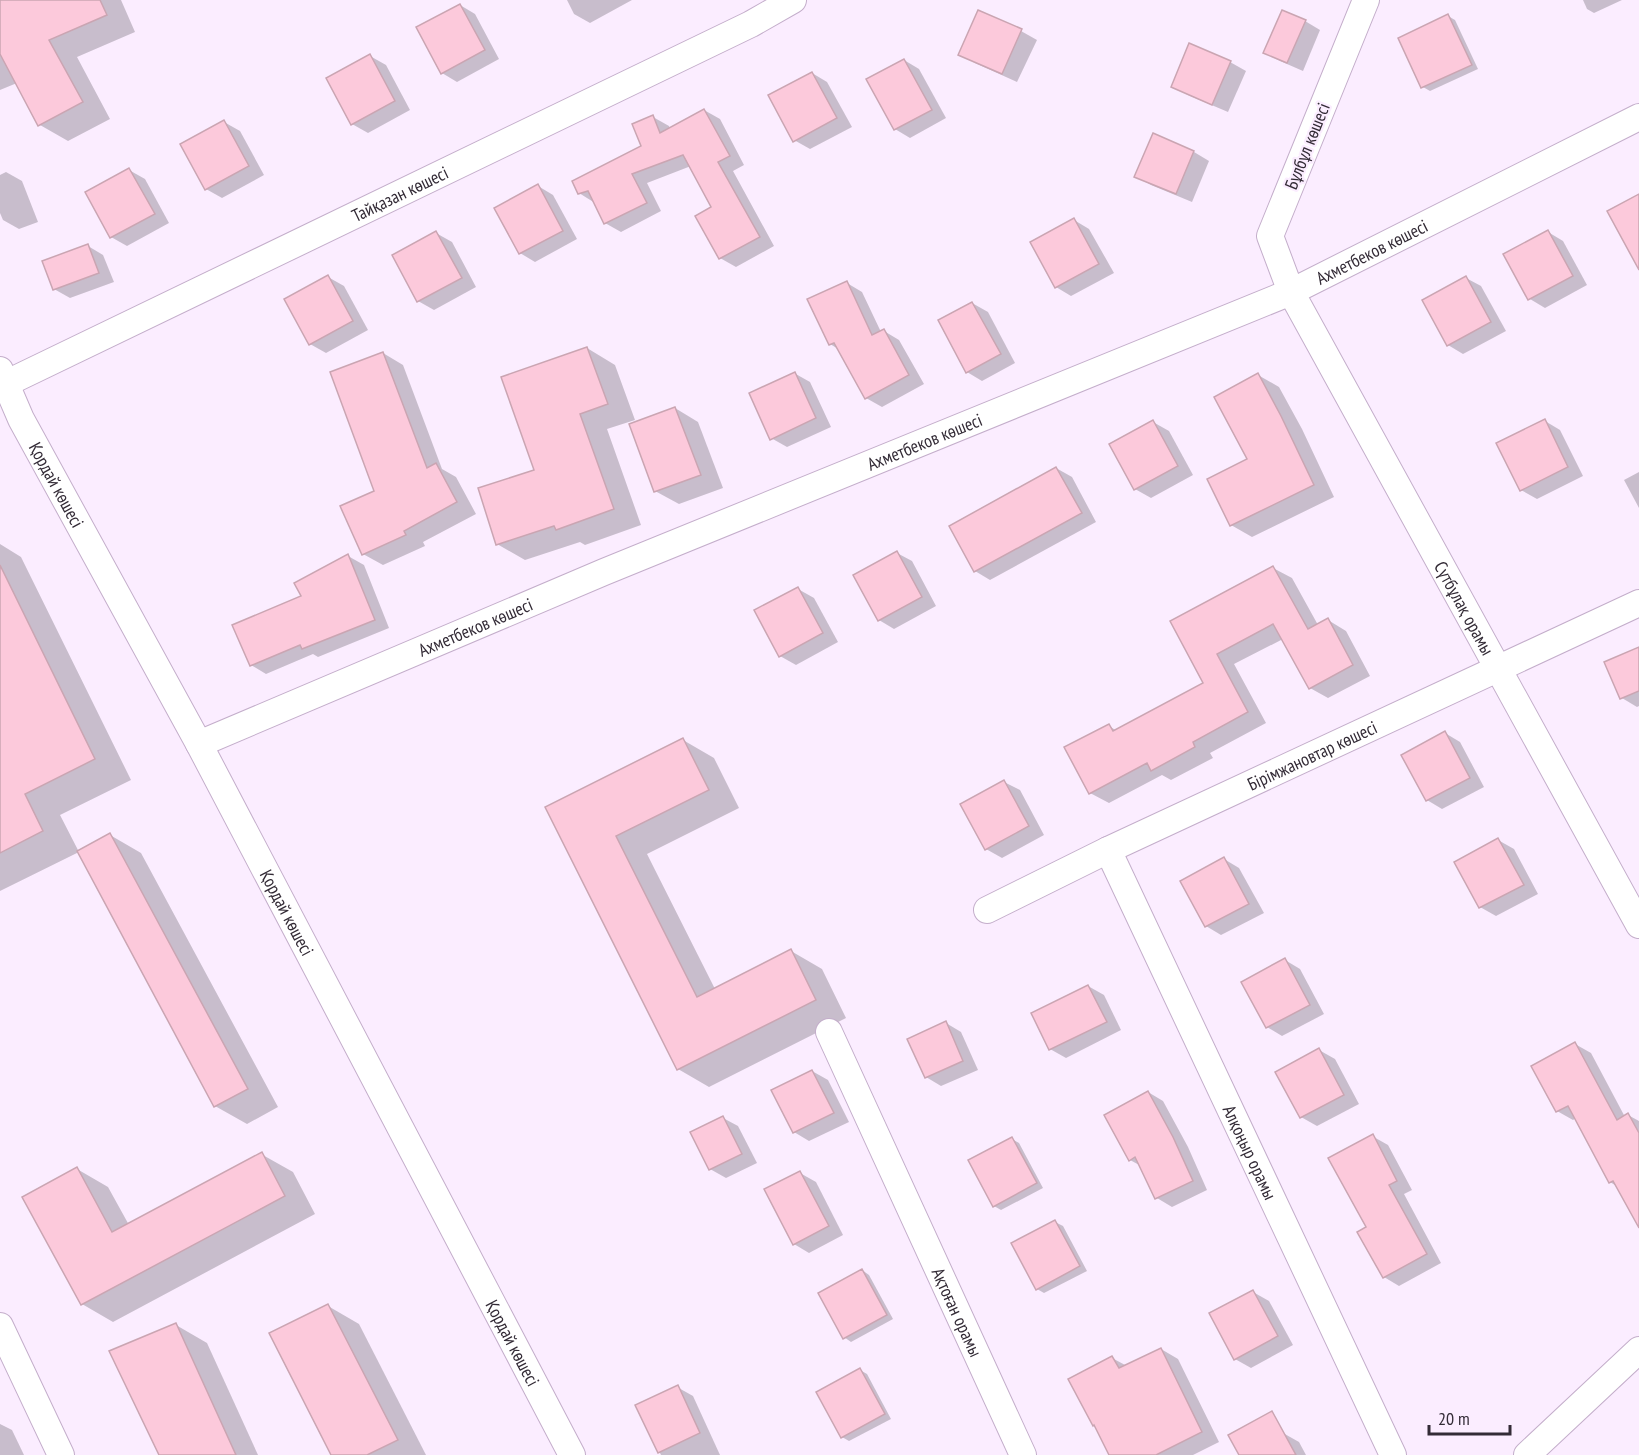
<svg xmlns="http://www.w3.org/2000/svg" width="1639" height="1455" font-family="'PT Sans Narrow',sans-serif">
<style>
.shadow{fill:#0003}
.building{fill:#fcc9db;stroke:#caa5b2;stroke-width:1.5}
.lines{fill:none;stroke-linecap:round;stroke-linejoin:round}
.minor-casing{stroke:#c4aecb;stroke-width:28}
.minor{stroke:#fff;stroke-width:26}
.labels{text-anchor:middle;dominant-baseline:central;stroke-width:4.5;stroke-linejoin:round;paint-order:stroke}
.street-label{font-size:18px;fill:#332b36;stroke:#fbedff}
</style>
<rect width="100%" height="100%" fill="#fbedff"/>
<g class="shadow">
<path d="M0 0H121L135 32 77 57 110 119 68 141 40 125 17 83 0 90Z"/>
<path d="M567 0H632L590 23 574 14Z"/>
<path d="M1583 0H1622L1594 13 1587 9Z"/>
<path d="M460 5 475 14 499 59 457 82 442 73Z"/>
<path d="M1448 16 1455 20 1478 69 1430 91 1423 87Z"/>
<path d="M1305 21 1320 30 1303 71 1280 61 1265 53Z"/>
<path d="M1021 31 1037 40 1017 82 975 63 960 54Z"/>
<path d="M370 56 386 65 410 110 368 133 352 124Z"/>
<path d="M904 60 919 69 946 118 910 138 895 129Z"/>
<path d="M1230 62 1246 71 1228 112 1188 95 1173 86Z"/>
<path d="M812 73 827 82 852 127 810 149 794 140Z"/>
<path d="M704 110 720 119 744 165 733 171 774 246 736 267 720 258 698 216 713 208 691 166 647 183 661 211 621 232 605 223 595 203 579 193 643 147 653 117 669 126 670 129Z"/>
<path d="M224 122 240 131 264 175 222 198 206 189Z"/>
<path d="M1153 135 1194 152 1209 161 1192 202 1151 185 1136 176Z"/>
<path d="M129 170 145 179 169 223 127 246 111 237Z"/>
<path d="M6 172 22 181 38 222 19 229 3 220 0 213V175Z"/>
<path d="M538 186 553 195 577 239 535 262 520 253Z"/>
<path d="M1074 220 1089 229 1114 273 1071 296 1056 287Z"/>
<path d="M1548 232 1563 241 1587 285 1545 308 1530 299Z"/>
<path d="M436 233 452 242 476 287 434 310 418 301Z"/>
<path d="M88 246 103 255 114 282 70 298 54 289Z"/>
<path d="M328 277 344 286 368 330 326 353 310 344Z"/>
<path d="M1466 278 1481 286 1506 331 1463 354 1448 345Z"/>
<path d="M847 283 862 292 881 332 884 331 899 340 924 384 882 407 866 398 840 350 830 344Z"/>
<path d="M972 303 988 312 1015 363 982 381 967 372Z"/>
<path d="M587 348 615 365 635 420 607 429 641 525 585 545 580 542 525 560 497 544 536 471Z"/>
<path d="M383 353 403 365 442 469 456 477 476 514 423 542 425 546 383 565 363 554 376 492Z"/>
<path d="M794 373 810 382 831 427 787 447 771 438Z"/>
<path d="M1258 375 1279 387 1302 429 1334 497 1252 537 1231 525 1249 460Z"/>
<path d="M675 408 698 422 723 488 679 504 655 491Z"/>
<path d="M1545 421 1560 430 1583 476 1537 499 1521 490Z"/>
<path d="M1153 422 1169 431 1193 475 1151 498 1135 489Z"/>
<path d="M1056 468 1072 477 1096 522 990 580 975 571Z"/>
<path d="M1639 472V508L1624 480Z"/>
<path d="M0 544 21 557 131 780 60 815 79 852 110 835 141 853 278 1107 247 1124 215 1106 79 852 0 891Z"/>
<path d="M897 553 912 561 936 606 894 629 879 620Z"/>
<path d="M348 556 364 565 389 628 318 657 313 654 266 674 251 665 303 597Z"/>
<path d="M1273 568 1292 578 1318 625 1328 620 1346 631 1370 676 1328 698 1310 688 1283 639 1234 664 1266 723 1210 753 1213 758 1171 780 1162 775 1109 803 1090 793 1109 726 1117 731 1205 683 1172 622Z"/>
<path d="M798 589 814 598 838 642 796 665 780 656Z"/>
<path d="M1639 648V706L1637 707 1622 698Z"/>
<path d="M1445 733 1460 742 1484 787 1442 809 1427 800Z"/>
<path d="M683 740 714 758 739 808 647 854 715 989 791 951 822 969 846 1018 709 1087 678 1069 547 808Z"/>
<path d="M1004 782 1020 790 1044 835 1002 858 986 849Z"/>
<path d="M1498 840 1514 849 1538 894 1496 916 1480 907Z"/>
<path d="M1224 859 1239 868 1264 913 1221 935 1206 926Z"/>
<path d="M1285 960 1300 969 1324 1014 1282 1036 1267 1027Z"/>
<path d="M1088 986 1104 995 1121 1030 1066 1058 1050 1049Z"/>
<path d="M946 1023 961 1032 978 1070 941 1086 926 1077Z"/>
<path d="M1575 1044 1591 1053 1625 1117 1628 1115 1639 1121V1225L1618 1187 1610 1182 1576 1118 1573 1120 1557 1111Z"/>
<path d="M1319 1050 1335 1059 1359 1104 1317 1126 1301 1117Z"/>
<path d="M812 1071 828 1080 849 1122 809 1141 794 1132Z"/>
<path d="M1148 1092 1163 1101 1188 1147 1207 1190 1172 1207 1157 1198 1141 1166 1130 1160Z"/>
<path d="M723 1118 738 1126 757 1163 726 1178 710 1169Z"/>
<path d="M1372 1136 1388 1145 1412 1190 1404 1194 1441 1263 1399 1286 1384 1277 1368 1228Z"/>
<path d="M1012 1139 1019 1143 1043 1188 1001 1210 994 1206Z"/>
<path d="M261 1154 293 1172 315 1214 113 1322 82 1304 77 1169 108 1187 129 1225Z"/>
<path d="M800 1173 816 1182 843 1235 809 1253 794 1244Z"/>
<path d="M1055 1222 1063 1226 1087 1271 1044 1293 1037 1289Z"/>
<path d="M862 1270 869 1275 893 1319 851 1342 844 1337Z"/>
<path d="M1253 1292 1269 1301 1293 1345 1251 1368 1235 1359Z"/>
<path d="M328 1306 359 1324 426 1455H332Z"/>
<path d="M176 1325 207 1343 258 1455H160Z"/>
<path d="M1161 1349 1178 1359 1219 1442 1193 1455H1111L1112 1358 1127 1366Z"/>
<path d="M860 1370 867 1374 891 1419 849 1441 842 1437Z"/>
<path d="M677 1387 693 1396 720 1455H661L637 1406Z"/>
<path d="M0 1424 12 1430 24 1455H0Z"/>
<path d="M1283 1433 1299 1442 1306 1455H1243Z"/>
</g>
<g class="building">
<path d="M0 0H100L107 15 49 40 83 102 38 126 0 54Z"/>
<path d="M460 4 485 50 441 74 416 27Z"/>
<path d="M978 10 1022 29 1002 74 958 55Z"/>
<path d="M1282 10 1306 20 1287 63 1263 53Z"/>
<path d="M1448 14 1472 65 1421 88 1398 38Z"/>
<path d="M1189 43 1231 61 1212 105 1171 87Z"/>
<path d="M370 54 395 101 351 125 326 78Z"/>
<path d="M904 59 932 110 894 130 866 79Z"/>
<path d="M812 72 837 118 793 142 768 95Z"/>
<path d="M704 109 730 156 718 162 760 237 719 259 695 216 711 207 683 155 632 174 647 203 604 224 588 191 578 194 572 181 641 146 632 124 653 115 660 133Z"/>
<path d="M224 120 249 166 205 190 180 144Z"/>
<path d="M1153 133 1194 151 1176 194 1134 177Z"/>
<path d="M129 168 155 214 110 238 85 192Z"/>
<path d="M538 184 563 231 519 254 494 208Z"/>
<path d="M1639 194V270L1607 211Z"/>
<path d="M1074 218 1099 264 1055 288 1030 242Z"/>
<path d="M1548 230 1573 276 1528 300 1503 254Z"/>
<path d="M436 231 462 278 417 302 392 255Z"/>
<path d="M88 244 99 273 53 290 42 261Z"/>
<path d="M328 275 353 321 309 345 284 299Z"/>
<path d="M1466 276 1491 322 1447 346 1422 300Z"/>
<path d="M847 281 872 335 884 329 909 375 865 399 834 343 829 345 807 299Z"/>
<path d="M972 302 1001 354 966 373 938 320Z"/>
<path d="M587 347 608 404 580 414 614 509 556 530 554 526 496 545 478 488 534 470 501 377Z"/>
<path d="M383 352 427 468 436 463 457 502 404 531 406 535 362 555 340 506 374 491 330 372Z"/>
<path d="M795 372 816 418 770 440 749 393Z"/>
<path d="M1258 373 1281 416 1314 485 1230 526 1207 479 1247 459 1214 397Z"/>
<path d="M675 407 701 475 654 492 629 424Z"/>
<path d="M1545 419 1568 467 1520 491 1496 443Z"/>
<path d="M1153 420 1178 466 1134 490 1109 444Z"/>
<path d="M1056 467 1082 513 974 572 949 526Z"/>
<path d="M897 551 922 597 878 621 853 575Z"/>
<path d="M348 554 375 620 302 649 300 645 250 666 232 625 301 596 294 583Z"/>
<path d="M0 565 95 759 25 794 43 831 0 853Z"/>
<path d="M1273 566 1308 629 1328 618 1353 665 1309 689 1273 624 1217 654 1248 712 1193 742 1195 747 1151 771 1147 763 1089 794 1064 747 1109 724 1113 731 1203 683 1170 621Z"/>
<path d="M798 587 823 633 779 657 754 610Z"/>
<path d="M1639 647V691L1620 699 1604 662Z"/>
<path d="M1445 731 1470 778 1426 801 1401 755Z"/>
<path d="M683 738 709 790 616 836 697 997 791 949 816 1000 677 1070 545 807Z"/>
<path d="M1004 780 1029 826 985 850 960 804Z"/>
<path d="M110 833 248 1089 214 1107 77 851Z"/>
<path d="M1498 838 1524 885 1479 908 1454 862Z"/>
<path d="M1224 857 1249 904 1205 927 1180 881Z"/>
<path d="M1285 958 1310 1005 1266 1028 1241 982Z"/>
<path d="M1088 985 1107 1022 1049 1050 1031 1013Z"/>
<path d="M946 1021 963 1061 925 1078 907 1039Z"/>
<path d="M1575 1042 1617 1120 1628 1113 1639 1133V1228L1613 1181 1609 1183 1568 1106 1556 1112 1531 1066Z"/>
<path d="M1319 1048 1344 1095 1300 1118 1275 1072Z"/>
<path d="M812 1070 834 1113 793 1133 771 1090Z"/>
<path d="M1148 1091 1173 1137 1193 1181 1155 1199 1135 1157 1129 1161 1104 1115Z"/>
<path d="M723 1116 742 1154 709 1170 690 1132Z"/>
<path d="M1373 1134 1397 1181 1389 1185 1427 1254 1383 1278 1357 1232 1366 1227 1328 1158Z"/>
<path d="M1012 1137 1037 1183 993 1207 968 1160Z"/>
<path d="M262 1152 285 1196 81 1305 22 1197 77 1167 112 1232Z"/>
<path d="M800 1171 829 1226 793 1245 764 1189Z"/>
<path d="M1055 1220 1080 1266 1036 1290 1011 1243Z"/>
<path d="M862 1269 887 1315 843 1339 818 1293Z"/>
<path d="M1253 1290 1278 1336 1234 1360 1209 1313Z"/>
<path d="M328 1304 398 1440 367 1455H331L269 1333Z"/>
<path d="M176 1323 236 1455H159L109 1351Z"/>
<path d="M1161 1348 1202 1432 1156 1455H1109L1094 1425 1093 1426 1068 1379 1112 1356 1119 1368Z"/>
<path d="M860 1368 885 1414 841 1438 816 1392Z"/>
<path d="M678 1385 700 1433 658 1453 635 1405Z"/>
<path d="M1272 1411 1296 1455H1239L1228 1435Z"/>
</g>
<g class="lines">
<defs>
<g id="minor">
<path id="s1" d="M1366 0 1270 236 1291 292 1639 925"/>
<path id="s2" d="M0 370 21 419 199 744 572 1455"/>
<path id="s3" d="M7 383 751 24 793 0"/>
<path id="s4" d="M199 744 604 572 1291 292 1639 117"/>
<path id="s5" d="M1108 850 1393 1455"/>
<path id="s6" d="M987 910 1108 850 1639 603"/>
<path id="s7" d="M829 1032 1023 1455"/>
<path d="M0 1326 61 1455"/>
<path d="M1527 1455 1639 1350"/>
</g>
</defs>
<use href="#minor" class="minor-casing"/>
<use href="#minor" class="minor"/>
</g>
<g class="labels">
<g class="street-label">
<text transform="translate(1307 146) rotate(-68)">Бұлбұл көшесі</text>
<text stroke="none"><textPath href="#s3" startOffset="436">Тайқазан көшесі</textPath></text>
<text stroke="none"><textPath href="#s4" startOffset="1272">Ахметбеков көшесі</textPath></text>
<text stroke="none"><textPath href="#s4" startOffset="786">Ахметбеков көшесі</textPath></text>
<text stroke="none"><textPath href="#s2" startOffset="128">Қордай көшесі</textPath></text>
<text stroke="none"><textPath href="#s1" startOffset="675">Cүтбұлақ орамы</textPath></text>
<text stroke="none"><textPath href="#s4" startOffset="300">Ахметбеков көшесі</textPath></text>
<text stroke="none"><textPath href="#s6" startOffset="360">Бірімжановтар көшесі</textPath></text>
<text stroke="none"><textPath href="#s2" startOffset="614">Қордай көшесі</textPath></text>
<text stroke="none"><textPath href="#s5" startOffset="334">Алқоңыр орамы</textPath></text>
<text stroke="none"><textPath href="#s7" startOffset="308">Ақтоған орамы</textPath></text>
<text stroke="none"><textPath href="#s2" startOffset="1100">Қордай көшесі</textPath></text>
</g>
</g>
<path d="M1429 1425v9h81v-9" fill="none" stroke="#332b36" stroke-width="3"/>
<text x="1438" y="1425" font-size="18" fill="#332b36" stroke="#fbedff" stroke-width="4.5" paint-order="stroke">20 m</text>
</svg>
